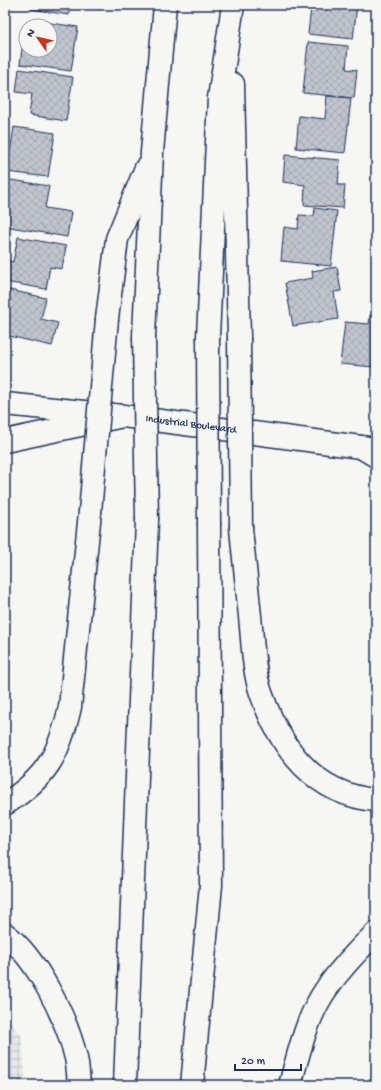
<svg xmlns="http://www.w3.org/2000/svg" width="381" height="1090" font-family="'Gochi Hand',sans-serif">
<style>
.industrial{fill:url(#industrial-grid)}
.building{fill:url(#building-cross-hatch);stroke:#1b2f5e}
.lines{fill:none;stroke-linecap:round;stroke-linejoin:round}
.secondary-casing{stroke:#1b2f5e;stroke-width:25}
.highway-casing{stroke:#1b2f5e;stroke-width:25}
.secondary{stroke:#f6f6f2;stroke-width:22}
.highway{stroke:#f6f6f2;stroke-width:22}
.highway-bridge-casing{stroke:#1b2f5e;stroke-width:25;stroke-linecap:butt}
.highway-bridge{stroke:#f6f6f2;stroke-width:22}
.labels{text-anchor:middle;dominant-baseline:central;stroke-width:3.5;stroke-linejoin:round;paint-order:stroke}
.street-label{font-size:11px;fill:#1b2f5e;stroke:#f6f6f2}
</style>
<defs>
<pattern id="industrial-grid" width="8" height="8" patternUnits="userSpaceOnUse"><rect width="8" height="8" fill="#e6e7e7"/><path d="M0 4h8M4 0v8" fill="none" stroke="#c5c6c9"/></pattern>
<pattern id="building-cross-hatch" width="8" height="8" patternUnits="userSpaceOnUse"><rect width="8" height="8" fill="#c0c4cd"/><path d="M0 0l8 8M0 8l8-8" fill="none" stroke="#a4a9b2"/></pattern>
</defs>
<rect width="100%" height="100%" fill="#f6f6f2"/>
<filter id="ink" filterUnits="userSpaceOnUse"><feTurbulence type="fractalNoise" baseFrequency=".025" numOctaves="2"/><feDisplacementMap in="SourceGraphic" scale="8" xChannelSelector="R" yChannelSelector="G"/><feConvolveMatrix kernelMatrix="1 2 1 2 8 2 1 2 1" color-interpolation-filters="sRGB"/></filter>
<g filter="url(#ink)">
<path class="industrial" d="M5 1017 21 1035 26 1085H5Z"/>
<g class="building">
<path d="M32 5H70L69 15 31 9Z"/>
<path d="M333 5H357L353 39 308 34 311 7 333 10Z"/>
<path d="M44 22 78 27 71 71 20 64 23 41 26 42V50H50V26H43Z"/>
<path d="M308 42 348 46 346 69 357 70 354 98 303 93Z"/>
<path d="M19 69 73 77 66 121 29 115 32 94 16 92Z"/>
<path d="M327 96 351 98 345 153 296 148 299 116 325 119Z"/>
<path d="M14 127 55 133 48 177 7 172Z"/>
<path d="M285 155 340 160 338 185H345L343 208 304 205 305 185 283 182Z"/>
<path d="M5 179 49 186 45 208 71 212 67 237 5 226 7 204H5Z"/>
<path d="M315 208 337 211 331 266 281 261 284 227 298 229 299 215 314 216Z"/>
<path d="M18 237 66 246 62 269 50 267 46 289 5 282V260L13 262Z"/>
<path d="M337 267 341 291 334 292 338 319 293 326 285 283 313 278 312 271Z"/>
<path d="M5 289 46 298 41 319 58 323 52 346 5 335Z"/>
<path d="M370 315 376 316V347L374 367 340 364 345 322 369 324Z"/>
</g>
<g class="lines">
<defs>
<g id="secondary">
<path id="s1" d="M5 404 123 416 376 449"/>
</g>
<g id="highway">
<path d="M233 84 239 338"/>
<path d="M107 319 117 239 146 168"/>
<path d="M144 337 152 152 165 5"/>
<path d="M208 337 219 98 233 5"/>
<path d="M5 441 123 416"/>
<path d="M361 447 376 456"/>
<path d="M241 528C244 561 248 594 251 627 253 649 254 673 261 693 280 748 315 795 376 800"/>
<path d="M5 804C47 777 59 755 70 707L90 512"/>
<path d="M5 934C37 958 67 1019 76 1058 78 1066 78 1076 79 1085"/>
<path d="M125 1085 147 520"/>
<path d="M192 1085 211 885 209 525"/>
<path d="M290 1085C299 1052 307 1016 327 988 341 968 358 950 376 933"/>
</g>
</defs>
<use href="#secondary" class="secondary-casing"/>
<use href="#highway" class="highway-casing"/>
<use href="#secondary" class="secondary"/>
<use href="#highway" class="highway"/>
<defs>
<g id="highway-bridge">
<path d="M144 337 147 520"/>
<path d="M208 337 209 525"/>
<path d="M239 338 241 528"/>
<path d="M90 512 107 319"/>
</g>
</defs>
<use href="#highway-bridge" class="highway-bridge-casing"/>
<use href="#highway-bridge" class="highway-bridge"/>
</g>
</g>
<g class="labels">
<g class="street-label">
<text stroke="none"><textPath href="#s1" startOffset="187">Industrial Boulevard</textPath></text>
</g>
</g>
<rect width="381" height="1090" fill="none" stroke="#f6f6f2" stroke-width="20"/>
<rect x="10" y="10" width="361" height="1070" fill="none" stroke="#1b2f5e" stroke-width="1.5" filter="url(#ink)"/>
<g transform="translate(38 38) rotate(304)"><circle r="19" fill="#f6f6f2" stroke="#9ea6b7"/>
<path d="M0-3L7 15L0 10L-7 15Z" fill="#c8321e"/>
<text y="-6" font-size="11" font-weight="bold" text-anchor="middle" fill="#1b2f5e">N</text>
</g>
<path d="M235 1064v6h66v-6" fill="none" stroke="#1b2f5e" stroke-width="2"/>
<text x="241" y="1064" font-size="12" fill="#1b2f5e" stroke="#f6f6f2" stroke-width="3" paint-order="stroke">20 m</text>
</svg>
